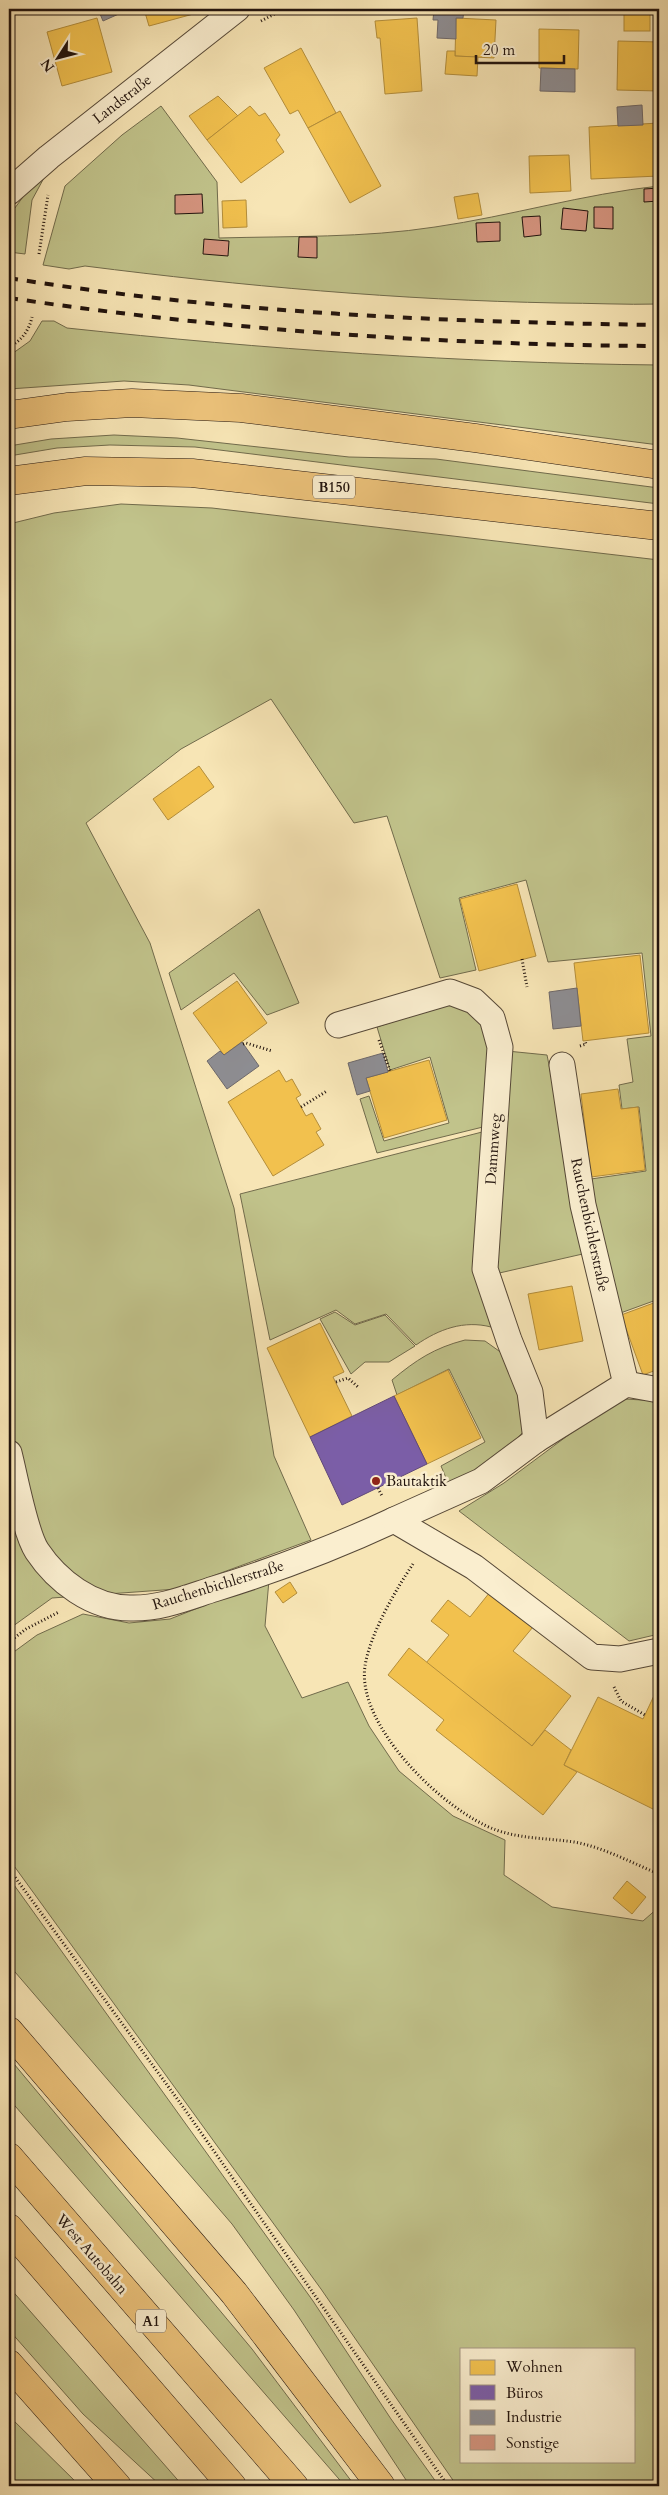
<svg xmlns="http://www.w3.org/2000/svg" width="668" height="2495" font-family="Cardo,serif">
<style>
.green{fill:#c1c38b;stroke:#716b4c;fill-rule:evenodd}
.homes{fill:#f2c14e;stroke:#b38d3a}
.offices{fill:#7b5ea7;stroke:#604879}
.industry{fill:#8d8d92;stroke:#6d686a}
.building{fill:#d5947f;stroke:#21130d}
.lines{fill:none;stroke-linecap:round;stroke-linejoin:round}
.street-casing{stroke:#564837;stroke-width:27}
.primary-casing{stroke:#21130d;stroke-width:29}
.highway-casing{stroke:#21130d;stroke-width:29}
.path{stroke:#21130d;stroke-width:3;stroke-dasharray:1 2.5;stroke-linecap:butt}
.street{stroke:#faeecf;stroke-width:25}
.primary{stroke:#ecc27a;stroke-width:28}
.highway{stroke:#ecc27a;stroke-width:28}
.rail{stroke:#21130d;stroke-width:4;stroke-dasharray:9 9;stroke-linecap:butt}
.poi-dot{fill:#8f2418;stroke:#faeecf;stroke-width:2}
.labels{text-anchor:middle;dominant-baseline:central;stroke-width:5;stroke-linejoin:round;paint-order:stroke}
.shield{fill:#faeecf;stroke:#625547;stroke-width:1}
.shield-label{font-size:14px;font-weight:bold;fill:#21130d}
.street-label{font-size:15px;fill:#21130d;stroke:#faeecf}
.poi-label{font-size:15px;fill:#21130d;stroke:#faeecf;text-anchor:start}
</style>
<rect width="100%" height="100%" fill="#f7e5b5"/>
<filter id="stains"><feTurbulence type="fractalNoise" baseFrequency=".004" numOctaves="4"/><feColorMatrix values="0 0 0 0 .2 0 0 0 0 .09 0 0 0 0 .02 0 0 0 .5 -.17"/></filter>
<radialGradient id="worn" r=".72"><stop offset=".6" stop-color="#630" stop-opacity="0"/><stop offset="1" stop-color="#630" stop-opacity=".3"/></radialGradient>
<g class="green">
<path d="M161 106 217 182 219 238C291 236 364 238 435 227 511 216 583 194 659 186V304C625 305 591 303 557 303 399 300 242 286 85 266L69 269 43 265 65 186 122 135Z"/>
<path d="M45 176 32 200 25 254 9 252V216L31 186Z"/>
<path d="M42 321H54L67 328C263 349 461 363 659 365V445L189 385 124 381 9 389V356L30 341Z"/>
<path d="M114 435 177 438 349 457 436 459 659 488V504L195 447 110 445 57 448 9 456V446L51 439Z"/>
<path d="M121 504 212 508 659 560V1299L615 1315 591 1179 646 1171 639 1107 622 1109 619 1085 633 1082 627 1039 651 1036 642 953 548 962 526 880 459 898 476 970 440 978 387 816 354 823 271 699 181 749 86 823 150 943 234 1208 274 1456 311 1540 177 1589 52 1598 9 1629V524L54 513Z"/>
<path d="M259 909 299 1003 267 1015 234 973 181 1010 169 973Z"/>
<path d="M453 1002 476 1011 490 1041 487 1126 377 1153 360 1099 369 1096 384 1141 449 1123 430 1057 390 1070 377 1027Z"/>
<path d="M507 1051 547 1055 587 1253 495 1274Z"/>
<path d="M486 1131 482 1292 491 1327C464 1320 439 1329 416 1345L386 1314 355 1324 336 1310 270 1340 240 1194Z"/>
<path d="M335 1312 355 1325 385 1315 415 1346 389 1362H365L351 1374 320 1319Z"/>
<path d="M465 1340 485 1341 506 1356 520 1388 523 1432 499 1457 449 1485 441 1466 485 1442 449 1369 397 1395 392 1380C416 1360 434 1348 465 1340Z"/>
<path d="M625 1399 659 1401V1634L629 1641 459 1511 504 1483 602 1410Z"/>
<path d="M269 1580 265 1626 302 1698 348 1682 369 1726 399 1771 453 1816 505 1840 504 1875 552 1907 643 1921 659 1907V2486H457L321 2289 9 1859V1657L11 1654 37 1635 83 1614 129 1623 170 1619ZM462 2349H634V2461H462Z"/>
<path d="M9 1878 313 2301 391 2419 439 2486H410L294 2310 232 2224 9 1965Z"/>
<path d="M9 2058 252 2349 355 2486H345L9 2099Z"/>
<path d="M9 2287 183 2486H161L83 2414 9 2330Z"/>
<path d="M9 2416 80 2486H9Z"/>
</g>
<g class="homes">
<path d="M144 9H212L149 26Z"/>
<rect x="624" y="9" width="26" height="22"/>
<path d="M97 18 112 72 62 86 47 32Z"/>
<path d="M417 18 422 91 385 94 380 38H377L375 21Z"/>
<path d="M456 18 496 20 494 58 455 56Z"/>
<path d="M539 29 579 30 578 69 539 68Z"/>
<path d="M618 41 659 42V91L617 90Z"/>
<path d="M301 48 336 113 308 128 298 110 290 114 264 68Z"/>
<path d="M447 51H455V56L478 57 477 76 445 74Z"/>
<path d="M218 96 238 116 207 140 189 116Z"/>
<path d="M250 106 259 116 265 113 280 135 276 140 284 152 241 183 207 140Z"/>
<path d="M340 111 381 186 350 203 308 128Z"/>
<path d="M659 123V176L591 179 589 127Z"/>
<path d="M569 155 571 191 530 193 529 156Z"/>
<path d="M478 193 482 215 458 219 454 197Z"/>
<path d="M246 200 247 227 223 228 222 201Z"/>
<path d="M199 766 214 787 168 820 153 799Z"/>
<path d="M517 884 536 956 479 971 460 899Z"/>
<path d="M640 955 649 1033 583 1041 574 963Z"/>
<path d="M237 981 267 1023 224 1055 193 1013Z"/>
<path d="M429 1060 447 1120 384 1138 366 1078Z"/>
<path d="M279 1070 286 1082 292 1079 301 1095 296 1098 306 1116 312 1113 321 1129 316 1132 324 1145 273 1176 228 1102Z"/>
<path d="M618 1089 621 1109 638 1107 645 1170 591 1177 581 1094Z"/>
<path d="M572 1286 583 1341 539 1350 528 1294Z"/>
<path d="M659 1301V1369L643 1375 621 1315Z"/>
<path d="M320 1323 344 1372 333 1377 352 1416 310 1437 267 1348Z"/>
<path d="M448 1370 481 1438 427 1464 394 1396Z"/>
<path d="M290 1582 297 1593 283 1603 275 1592Z"/>
<path d="M490 1592 533 1627 513 1651 571 1696 532 1746 426 1663 449 1635 431 1621 448 1600 470 1617Z"/>
<path d="M409 1648 532 1746 545 1730 571 1750 564 1765 577 1772 543 1815 436 1730 444 1720 388 1675Z"/>
<path d="M659 1685V1812L564 1765 598 1697 643 1719Z"/>
<path d="M627 1881 646 1897 632 1914 613 1898Z"/>
</g>
<path class="offices" d="M394 1396 427 1464 342 1505 310 1437Z"/>
<g class="industry">
<path d="M98 9H130L103 21Z"/>
<path d="M434 9H464L463 18H456V39L437 38 438 20H433Z"/>
<path d="M541 68 575 69V92L540 91Z"/>
<path d="M642 105 643 125 618 126 617 107Z"/>
<path d="M577 988 581 1026 553 1029 549 992Z"/>
<path d="M242 1042 259 1066 227 1089 207 1061 220 1051 224 1055Z"/>
<path d="M383 1053 388 1072 366 1078 370 1091 357 1095 348 1063Z"/>
</g>
<g class="building">
<path d="M659 188V201L644 202V189Z"/>
<path d="M202 194 203 213 175 214V195Z"/>
<path d="M594 207H613V229L594 228Z"/>
<path d="M563 208 588 211 586 231 561 229Z"/>
<path d="M540 216 541 235 524 237 522 217Z"/>
<path d="M500 222V241L477 242 476 223Z"/>
<path d="M299 237H317V258L298 257Z"/>
<path d="M204 239 229 241 228 256 203 254Z"/>
</g>
<g class="lines">
<defs>
<g id="street">
<path d="M9 192 49 157 237 9"/>
<path d="M338 1025 450 992 474 1001 492 1018 500 1047 485 1269 509 1340 530 1392 536 1440"/>
<path d="M562 1065 583 1205 626 1384"/>
<path d="M9 1453C15 1476 25 1533 37 1551 57 1581 92 1608 130 1608 160 1609 186 1598 214 1589 276 1570 336 1547 394 1520L474 1567 592 1657 620 1659 659 1651"/>
<path d="M394 1520 481 1481 536 1440 626 1384 659 1390"/>
</g>
<g id="primary">
<path d="M9 415 67 407 132 403 241 408 475 438 659 465"/>
<path d="M9 481 86 471 192 473 659 526"/>
</g>
<g id="highway">
<path d="M9 2031 234 2293 381 2486"/>
<path d="M9 2157 294 2486"/>
<path d="M9 2228 232 2486"/>
<path d="M9 2364 117 2486"/>
</g>
</defs>
<use href="#street" class="street-casing"/>
<use href="#primary" class="primary-casing"/>
<use href="#highway" class="highway-casing"/>
<g class="path">
<path d="M261 21 284 9"/>
<path d="M39 254 48 195"/>
<path d="M9 347C21 341 29 331 32 317"/>
<path d="M522 959 527 987"/>
<path d="M379 1040 390 1071"/>
<path d="M243 1044 246 1043 272 1051"/>
<path d="M580 1046 586 1044 585 1041"/>
<path d="M301 1107 327 1091"/>
<path d="M336 1382 348 1378 358 1387"/>
<path d="M378 1488 382 1496"/>
<path d="M413 1564C395 1591 370 1634 365 1666 356 1726 444 1811 496 1830 522 1839 547 1838 574 1842 603 1847 632 1863 659 1874"/>
<path d="M9 1642 26 1629 59 1612"/>
<path d="M614 1687 621 1701 645 1715"/>
<path d="M9 1869 181 2104 448 2486"/>
</g>
<use href="#street" class="street"/>
<use href="#primary" class="primary"/>
<use href="#highway" class="highway"/>
<g class="rail">
<path d="M9 278C226 313 440 322 659 325"/>
<path d="M9 298C225 330 441 345 659 346"/>
</g>
</g>
<circle class="poi-dot" cx="376" cy="1481" r="5"/>
<g class="labels">
<g class="shield">
<rect x="313" y="475.5" width="42" height="23" rx="4"/>
<rect x="136" y="2309.5" width="30" height="23" rx="4"/>
</g>
<g class="shield-label">
<text x="334" y="487">B150</text>
<text x="151" y="2321">A1</text>
</g>
<g class="street-label">
<text transform="translate(122 99) rotate(-38)">Landstraße</text>
<text transform="translate(493 1149) rotate(-86)">Dammweg</text>
<text transform="translate(590 1225) rotate(78)">Rauchenbichlerstraße</text>
<text transform="translate(218 1585) rotate(-17)">Rauchenbichlerstraße</text>
<text transform="translate(92 2254) rotate(49)">West Autobahn</text>
</g>
<g class="poi-label">
<text x="386" y="1481">Bautaktik</text>
</g>
</g>
<rect width="668" height="2495" fill="none" stroke="#f7e5b5" stroke-width="30"/>
<rect x="10" y="10" width="648" height="2475" fill="none" stroke="#21130d" stroke-width="2.5"/>
<rect x="15" y="15" width="638" height="2465" fill="none" stroke="#21130d"/>
<rect x="460" y="2348" width="175" height="115" fill="#faeecf" stroke="#a39681"/>
<rect x="470" y="2360" width="25" height="15" fill="#f2c14e" stroke="#a39681"/>
<text x="506" y="2372" font-size="15" fill="#21130d">Wohnen</text>
<rect x="470" y="2385" width="25" height="15" fill="#7b5ea7" stroke="#a39681"/>
<text x="506" y="2398" font-size="15" fill="#21130d">Büros</text>
<rect x="470" y="2410" width="25" height="15" fill="#8d8d92" stroke="#a39681"/>
<text x="506" y="2422" font-size="15" fill="#21130d">Industrie</text>
<rect x="470" y="2435" width="25" height="15" fill="#d5947f" stroke="#a39681"/>
<text x="506" y="2448" font-size="15" fill="#21130d">Sonstige</text>
<g transform="translate(58 58) rotate(234)" stroke="#faeecf" stroke-width="4" paint-order="stroke">
<path d="M0-4L9 19L0 12L-9 19Z" fill="#21130d"/>
<text y="-8" font-size="14" font-weight="bold" text-anchor="middle" fill="#21130d">N</text>
</g>
<path d="M476 55v8h88v-8" fill="none" stroke="#21130d" stroke-width="2.5"/>
<text x="483" y="55" font-size="15" fill="#21130d" stroke="#faeecf" stroke-width="4" paint-order="stroke">20 m</text>
<rect width="100%" height="100%" filter="url(#stains)"/>
<rect width="100%" height="100%" fill="url(#worn)"/>
</svg>
